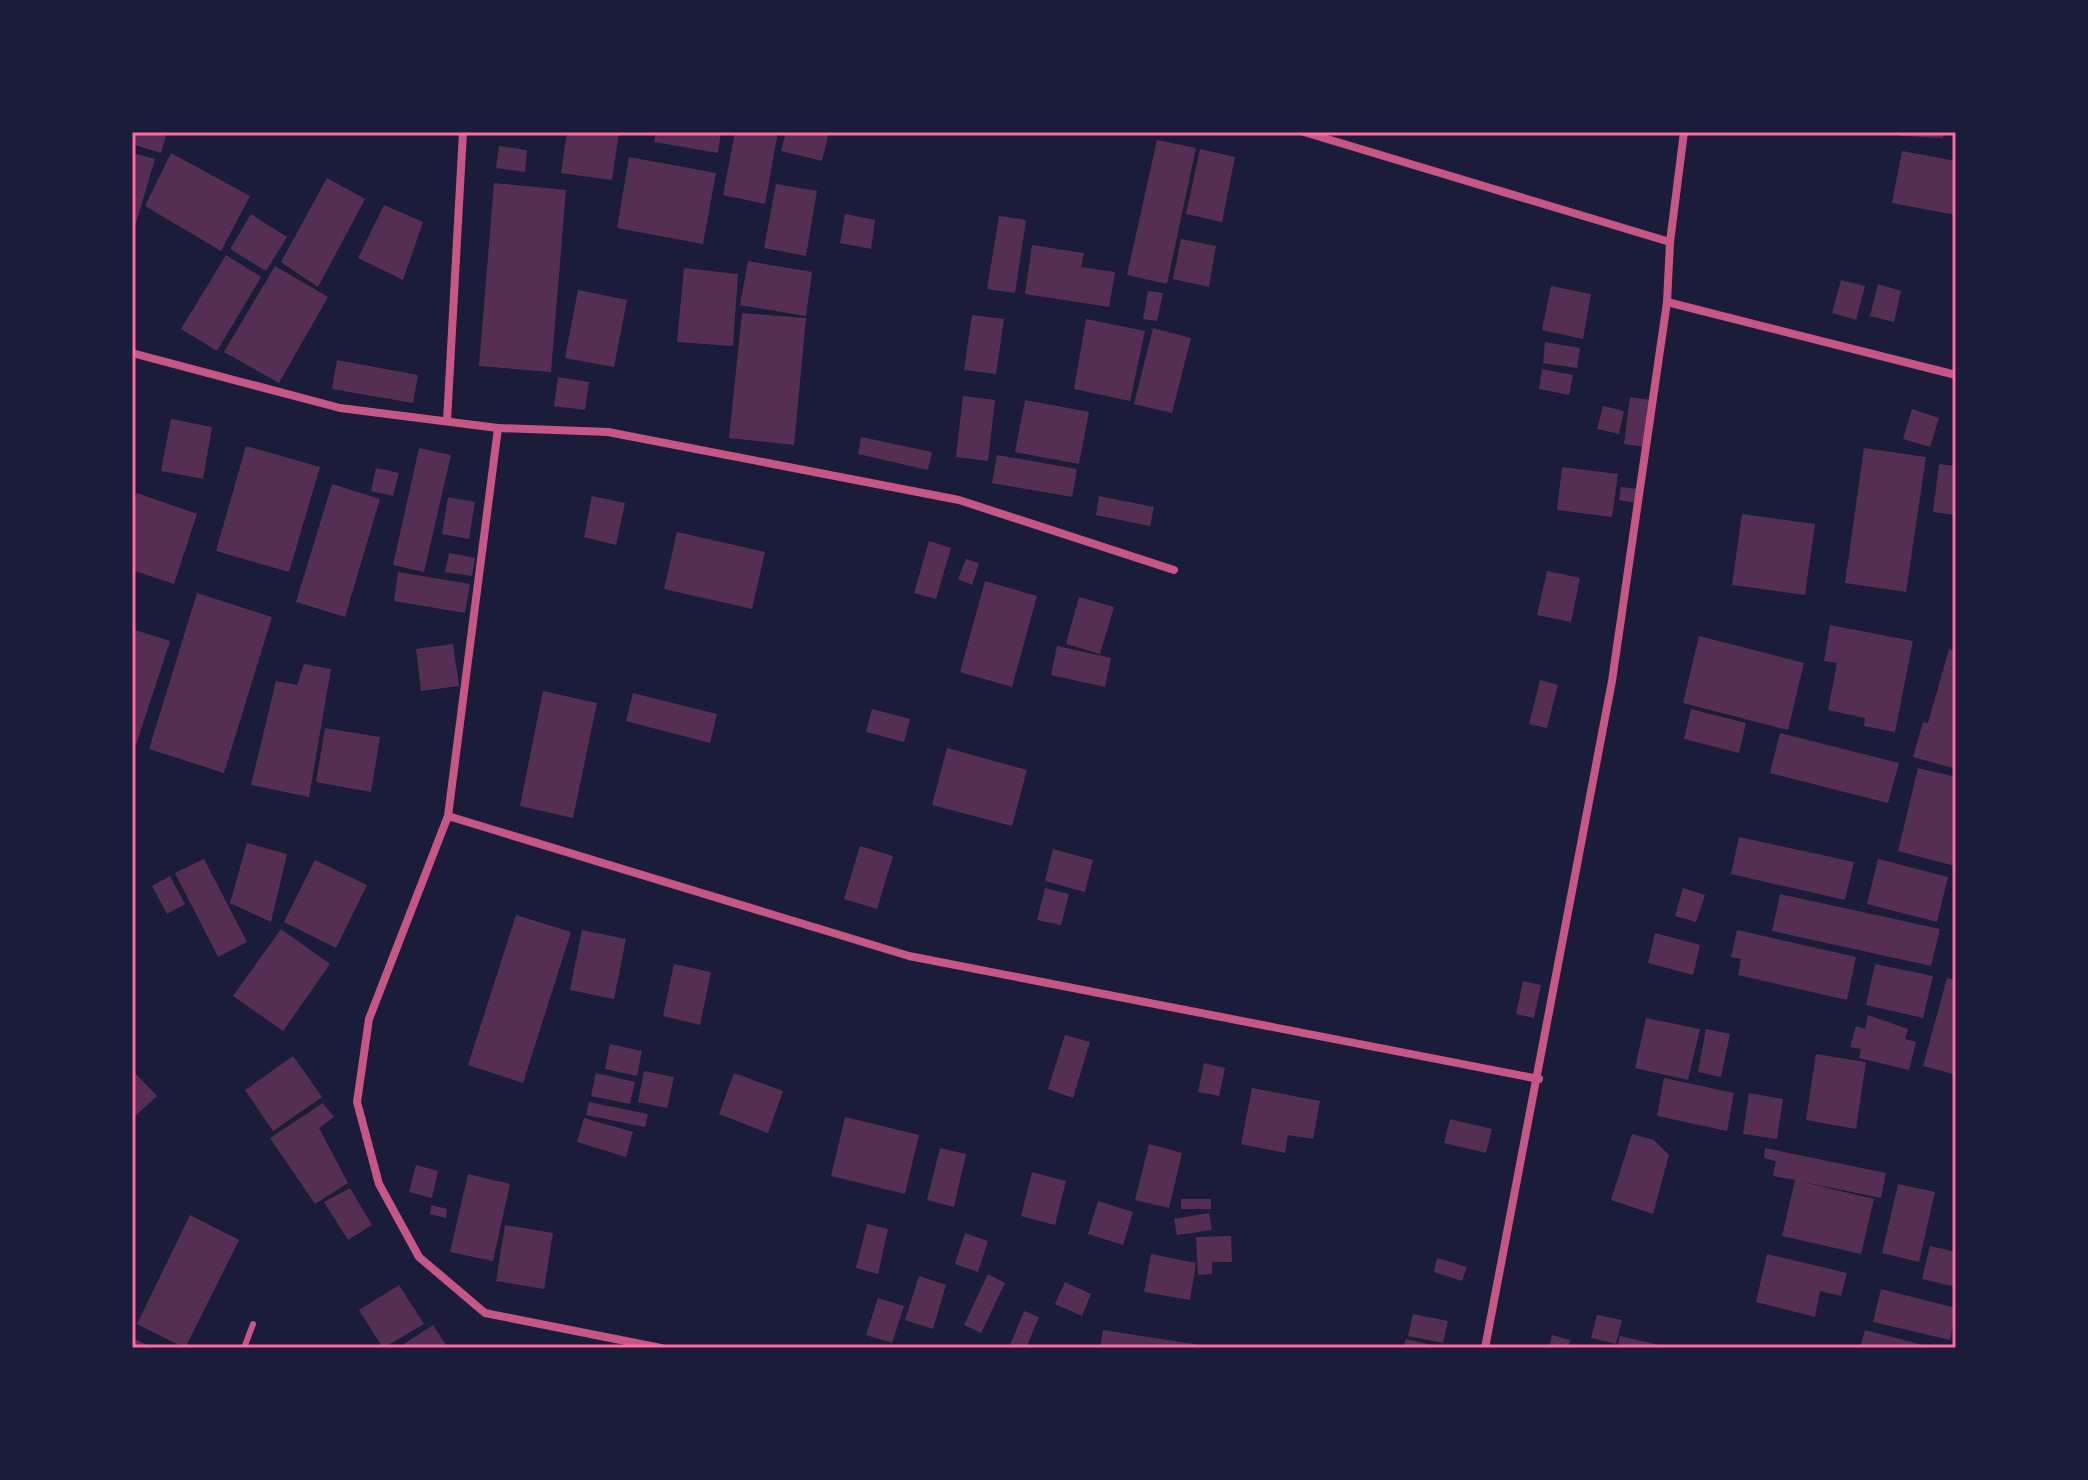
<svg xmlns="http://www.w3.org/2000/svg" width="2088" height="1480" font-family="Figtree,sans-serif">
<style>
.building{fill:#542f53}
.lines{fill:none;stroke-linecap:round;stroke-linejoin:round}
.service{stroke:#c65784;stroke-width:6}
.minor{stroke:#c65784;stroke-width:8}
.neatline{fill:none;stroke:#ff6b9d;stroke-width:3}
</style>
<rect width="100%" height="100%" fill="#1b1b3a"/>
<g class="building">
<path d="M132 132H167L161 153 132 144Z"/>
<path d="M567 132H619L612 180 561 173Z"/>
<path d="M656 132H721L718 153 654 142Z"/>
<path d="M735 132H778L765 204 723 195Z"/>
<path d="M786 132H829L822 161 781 151Z"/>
<path d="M1901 132H1943V138L1901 136Z"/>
<path d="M1157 140 1196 148 1167 284 1127 275Z"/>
<path d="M499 146 527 150 525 172 496 168Z"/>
<path d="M1200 149 1235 157 1222 222 1186 214Z"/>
<path d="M1902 151 1956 161V215L1892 203Z"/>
<path d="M132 153 155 159 133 233H132Z"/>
<path d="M171 153 250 196 221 251 145 206Z"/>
<path d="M629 157 716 173 703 244 617 228Z"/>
<path d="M327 178 365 199 318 287 281 262Z"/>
<path d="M494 183 566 190 551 372 479 366Z"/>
<path d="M776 184 817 191 806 256 764 248Z"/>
<path d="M384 205 423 222 403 280 358 258Z"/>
<path d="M251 214 287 237 266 271 230 249Z"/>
<path d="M845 214 875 220 871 249 840 243Z"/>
<path d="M999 216 1026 220 1015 293 987 289Z"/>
<path d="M1181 239 1216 246 1209 287 1173 279Z"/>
<path d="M1032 245 1084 253 1081 267 1115 272 1109 307 1025 294Z"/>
<path d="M226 255 261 277 217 351 181 329Z"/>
<path d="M748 261 812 272 806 316 740 305Z"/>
<path d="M275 266 328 297 279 383 224 352Z"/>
<path d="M684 268 738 274 733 346 677 342Z"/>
<path d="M1841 280 1865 286 1856 320 1832 313Z"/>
<path d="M1878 284 1901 291 1894 322 1870 316Z"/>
<path d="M1551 286 1591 294 1583 339 1542 330Z"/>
<path d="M578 290 627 300 614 367 565 358Z"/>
<path d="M1148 291 1163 293 1157 321 1143 319Z"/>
<path d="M742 313 806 318 794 445 729 438Z"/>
<path d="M972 315 1004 319 996 374 964 370Z"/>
<path d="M1086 319 1145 331 1130 401 1074 389Z"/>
<path d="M1153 328 1191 338 1172 413 1134 404Z"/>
<path d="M1545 342 1580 348 1577 368 1543 363Z"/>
<path d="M337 360 418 375 413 403 332 389Z"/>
<path d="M1542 369 1573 375 1569 395 1539 389Z"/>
<path d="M558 377 589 382 585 410 554 406Z"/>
<path d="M963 396 995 400 988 461 956 457Z"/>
<path d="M1630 397 1650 400 1645 447 1624 444Z"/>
<path d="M1025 400 1089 412 1079 464 1015 452Z"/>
<path d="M1603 406 1624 411 1619 434 1597 429Z"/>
<path d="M1912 409 1939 418 1930 447 1903 439Z"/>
<path d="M171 419 212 427 203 479 161 471Z"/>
<path d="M861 437 932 452 928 470 858 454Z"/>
<path d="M246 446 320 467 289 572 216 551Z"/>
<path d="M419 448 451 455 424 572 393 565Z"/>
<path d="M1864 448 1926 457 1906 592 1845 583Z"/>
<path d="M997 455 1077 469 1072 497 992 483Z"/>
<path d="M1939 464 1956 466V515L1933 512Z"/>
<path d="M1562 467 1618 474 1612 517 1557 510Z"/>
<path d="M376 468 399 473 393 496 371 491Z"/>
<path d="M332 484 380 499 345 617 296 602Z"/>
<path d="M1621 487 1638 489 1636 503 1619 500Z"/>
<path d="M137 493 197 514 174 584 132 570V507Z"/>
<path d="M592 496 625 503 616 545 584 537Z"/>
<path d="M1099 496 1154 507 1150 526 1096 515Z"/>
<path d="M448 497 475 502 469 539 442 534Z"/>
<path d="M1742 514 1815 524 1805 595 1732 585Z"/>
<path d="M677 532 765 552 752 609 664 589Z"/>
<path d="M929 541 951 548 936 599 914 593Z"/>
<path d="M449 553 475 558 472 576 445 572Z"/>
<path d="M966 559 979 563 972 585 958 579Z"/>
<path d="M1547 571 1580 578 1571 622 1537 615Z"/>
<path d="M398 572 470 584 465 613 394 601Z"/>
<path d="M985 581 1037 596 1012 687 960 672Z"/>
<path d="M197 593 272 617 224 773 149 749Z"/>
<path d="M1079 597 1114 607 1100 654 1066 644Z"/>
<path d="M1830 625 1913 641 1895 732 1864 726 1865 718 1828 710 1837 663 1824 661Z"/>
<path d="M132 629 170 641 136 745 132 743Z"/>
<path d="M1699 636 1804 663 1788 730 1683 703Z"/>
<path d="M453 644 459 686 421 691 416 649Z"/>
<path d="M1057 646 1111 658 1105 687 1051 675Z"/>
<path d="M1949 649 1956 651V769L1913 757 1923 722 1928 723Z"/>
<path d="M304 664 331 669 309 797 251 785 276 681 297 685Z"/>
<path d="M1540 680 1558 685 1547 728 1529 724Z"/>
<path d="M543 691 597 703 573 818 520 806Z"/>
<path d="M633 693 717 714 710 743 626 721Z"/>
<path d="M872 709 910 719 904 742 866 732Z"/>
<path d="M1691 709 1746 723 1739 753 1684 739Z"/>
<path d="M325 728 380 737 371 792 316 782Z"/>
<path d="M1780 733 1899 763 1888 803 1770 773Z"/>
<path d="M947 748 1027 770 1012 826 932 805Z"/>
<path d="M1918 768 1956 777 1955 866 1898 851Z"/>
<path d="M1739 837 1854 862 1845 900 1731 874Z"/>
<path d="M247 843 287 854 271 922 230 903Z"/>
<path d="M860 846 893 856 877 909 844 899Z"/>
<path d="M1053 849 1093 860 1085 892 1045 881Z"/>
<path d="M204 859 247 942 218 957 175 873Z"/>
<path d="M1878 859 1948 877 1937 922 1867 904Z"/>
<path d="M315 860 367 885 336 948 284 922Z"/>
<path d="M170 876 185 904 167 914 152 886Z"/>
<path d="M1045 888 1069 894 1061 925 1037 920Z"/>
<path d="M1683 888 1705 895 1696 922 1675 916Z"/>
<path d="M1780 894 1940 929 1931 966 1772 931Z"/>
<path d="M516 915 571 932 523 1083 468 1065Z"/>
<path d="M281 929 330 964 283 1031 233 996Z"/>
<path d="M582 930 626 939 614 999 570 990Z"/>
<path d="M1737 930 1856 957 1847 1000 1738 975 1741 959 1731 957Z"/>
<path d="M1655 933 1700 945 1693 975 1648 963Z"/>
<path d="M674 964 711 972 700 1025 663 1016Z"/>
<path d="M1875 964 1933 976 1923 1018 1866 1005Z"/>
<path d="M1947 978 1956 980V1075L1923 1066Z"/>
<path d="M1523 981 1541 985 1534 1018 1516 1014Z"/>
<path d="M1868 1015 1908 1029 1905 1039 1916 1042 1909 1070 1859 1058 1861 1049 1850 1047 1856 1026 1865 1029Z"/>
<path d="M1646 1018 1700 1029 1688 1080 1635 1068Z"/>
<path d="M1706 1029 1730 1034 1721 1077 1698 1072Z"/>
<path d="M1065 1035 1090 1042 1073 1098 1048 1089Z"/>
<path d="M610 1044 642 1051 637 1076 605 1069Z"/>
<path d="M1816 1054 1866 1062 1856 1129 1806 1120Z"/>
<path d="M293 1056 322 1097 273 1131 245 1090Z"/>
<path d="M1204 1063 1225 1068 1219 1096 1198 1092Z"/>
<path d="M132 1070 157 1096 132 1119Z"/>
<path d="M644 1071 674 1077 667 1108 638 1102Z"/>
<path d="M596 1073 635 1082 630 1104 591 1096Z"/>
<path d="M734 1073 783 1091 768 1133 719 1114Z"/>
<path d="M1664 1078 1734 1093 1727 1131 1657 1116Z"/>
<path d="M1252 1088 1320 1101 1313 1139 1288 1135 1285 1153 1241 1144Z"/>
<path d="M1749 1093 1783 1099 1777 1139 1743 1134Z"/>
<path d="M589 1102 648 1114 645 1127 586 1115Z"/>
<path d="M323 1103 334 1117 319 1128 348 1183 315 1204 270 1138Z"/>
<path d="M845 1117 919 1135 905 1194 831 1176Z"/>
<path d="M584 1118 633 1132 626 1157 577 1142Z"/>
<path d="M1450 1119 1492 1129 1486 1153 1444 1143Z"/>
<path d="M1632 1134 1654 1140 1669 1155 1653 1214 1611 1200Z"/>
<path d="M1149 1144 1182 1153 1169 1208 1135 1200Z"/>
<path d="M940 1148 966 1154 954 1207 927 1200Z"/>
<path d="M1765 1148 1886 1173 1881 1198 1798 1181 1874 1199 1861 1254 1782 1236 1795 1180 1773 1176 1776 1161 1764 1158Z"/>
<path d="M416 1165 438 1171 432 1198 409 1192Z"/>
<path d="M1032 1172 1066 1181 1055 1225 1021 1216Z"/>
<path d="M468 1174 510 1184 493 1261 450 1252Z"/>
<path d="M1898 1184 1935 1192 1919 1262 1882 1253Z"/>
<path d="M350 1188 372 1225 348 1240 324 1202Z"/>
<rect x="1181" y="1199" width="30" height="10"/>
<path d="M1098 1201 1133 1212 1123 1245 1088 1234Z"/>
<path d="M431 1205 447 1209 446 1218 430 1214Z"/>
<path d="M1209 1213 1212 1230 1177 1235 1174 1219Z"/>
<path d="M190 1215 239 1240 185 1348 137 1324Z"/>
<path d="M867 1224 888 1229 878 1274 856 1268Z"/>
<path d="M505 1225 553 1233 544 1289 496 1281Z"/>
<path d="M965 1233 988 1241 978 1272 955 1264Z"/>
<path d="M1231 1236 1232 1262H1212V1274L1198 1275 1196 1237Z"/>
<path d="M1930 1246 1956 1252V1287L1922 1279Z"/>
<path d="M1151 1254 1196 1263 1190 1300 1144 1292Z"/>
<path d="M1767 1254 1847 1273 1841 1296 1820 1291 1815 1317 1756 1302Z"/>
<path d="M1437 1258 1467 1267 1462 1281 1434 1272Z"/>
<path d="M988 1274 1005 1283 981 1333 964 1325Z"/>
<path d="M919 1276 946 1285 933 1329 905 1320Z"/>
<path d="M1065 1282 1091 1294 1082 1316 1055 1304Z"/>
<path d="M399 1285 424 1324 383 1348 359 1310Z"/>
<path d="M1881 1289 1956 1308 1950 1340 1873 1322Z"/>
<path d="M878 1298 904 1306 892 1343 866 1335Z"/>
<path d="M1024 1311 1039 1317 1026 1348H1009Z"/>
<path d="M1413 1314 1448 1321 1443 1343 1408 1336Z"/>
<path d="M1597 1315 1622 1320 1616 1344 1591 1338Z"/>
<path d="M433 1325 448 1348H398Z"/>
<path d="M1103 1330 1207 1346V1348H1100Z"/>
<path d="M1865 1330 1931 1347V1348H1860Z"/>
<path d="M1552 1335 1570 1340 1568 1348H1549Z"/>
<path d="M1620 1336 1668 1347V1348H1617Z"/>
<path d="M132 1338 154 1348H132Z"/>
<path d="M1406 1339 1441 1347V1348H1403Z"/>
</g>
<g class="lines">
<path class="service" d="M244 1348 253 1324"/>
<g class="minor">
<path d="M1304 132 1670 242"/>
<path d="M1667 302 1956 375"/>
<path d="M132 353 340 408 498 428 608 432 959 500 1174 570"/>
<path d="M447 421 463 132"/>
<path d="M498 428 448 816 369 1019 357 1102 379 1184 419 1257 485 1313 661 1348"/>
<path d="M448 816 909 956 1539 1079"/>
<path d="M1485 1348 1612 681 1667 302 1670 242 1684 132"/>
</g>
</g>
<rect width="2088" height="1480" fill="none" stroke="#1b1b3a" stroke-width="268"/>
<rect x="134" y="134" width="1820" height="1212" class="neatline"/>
</svg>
